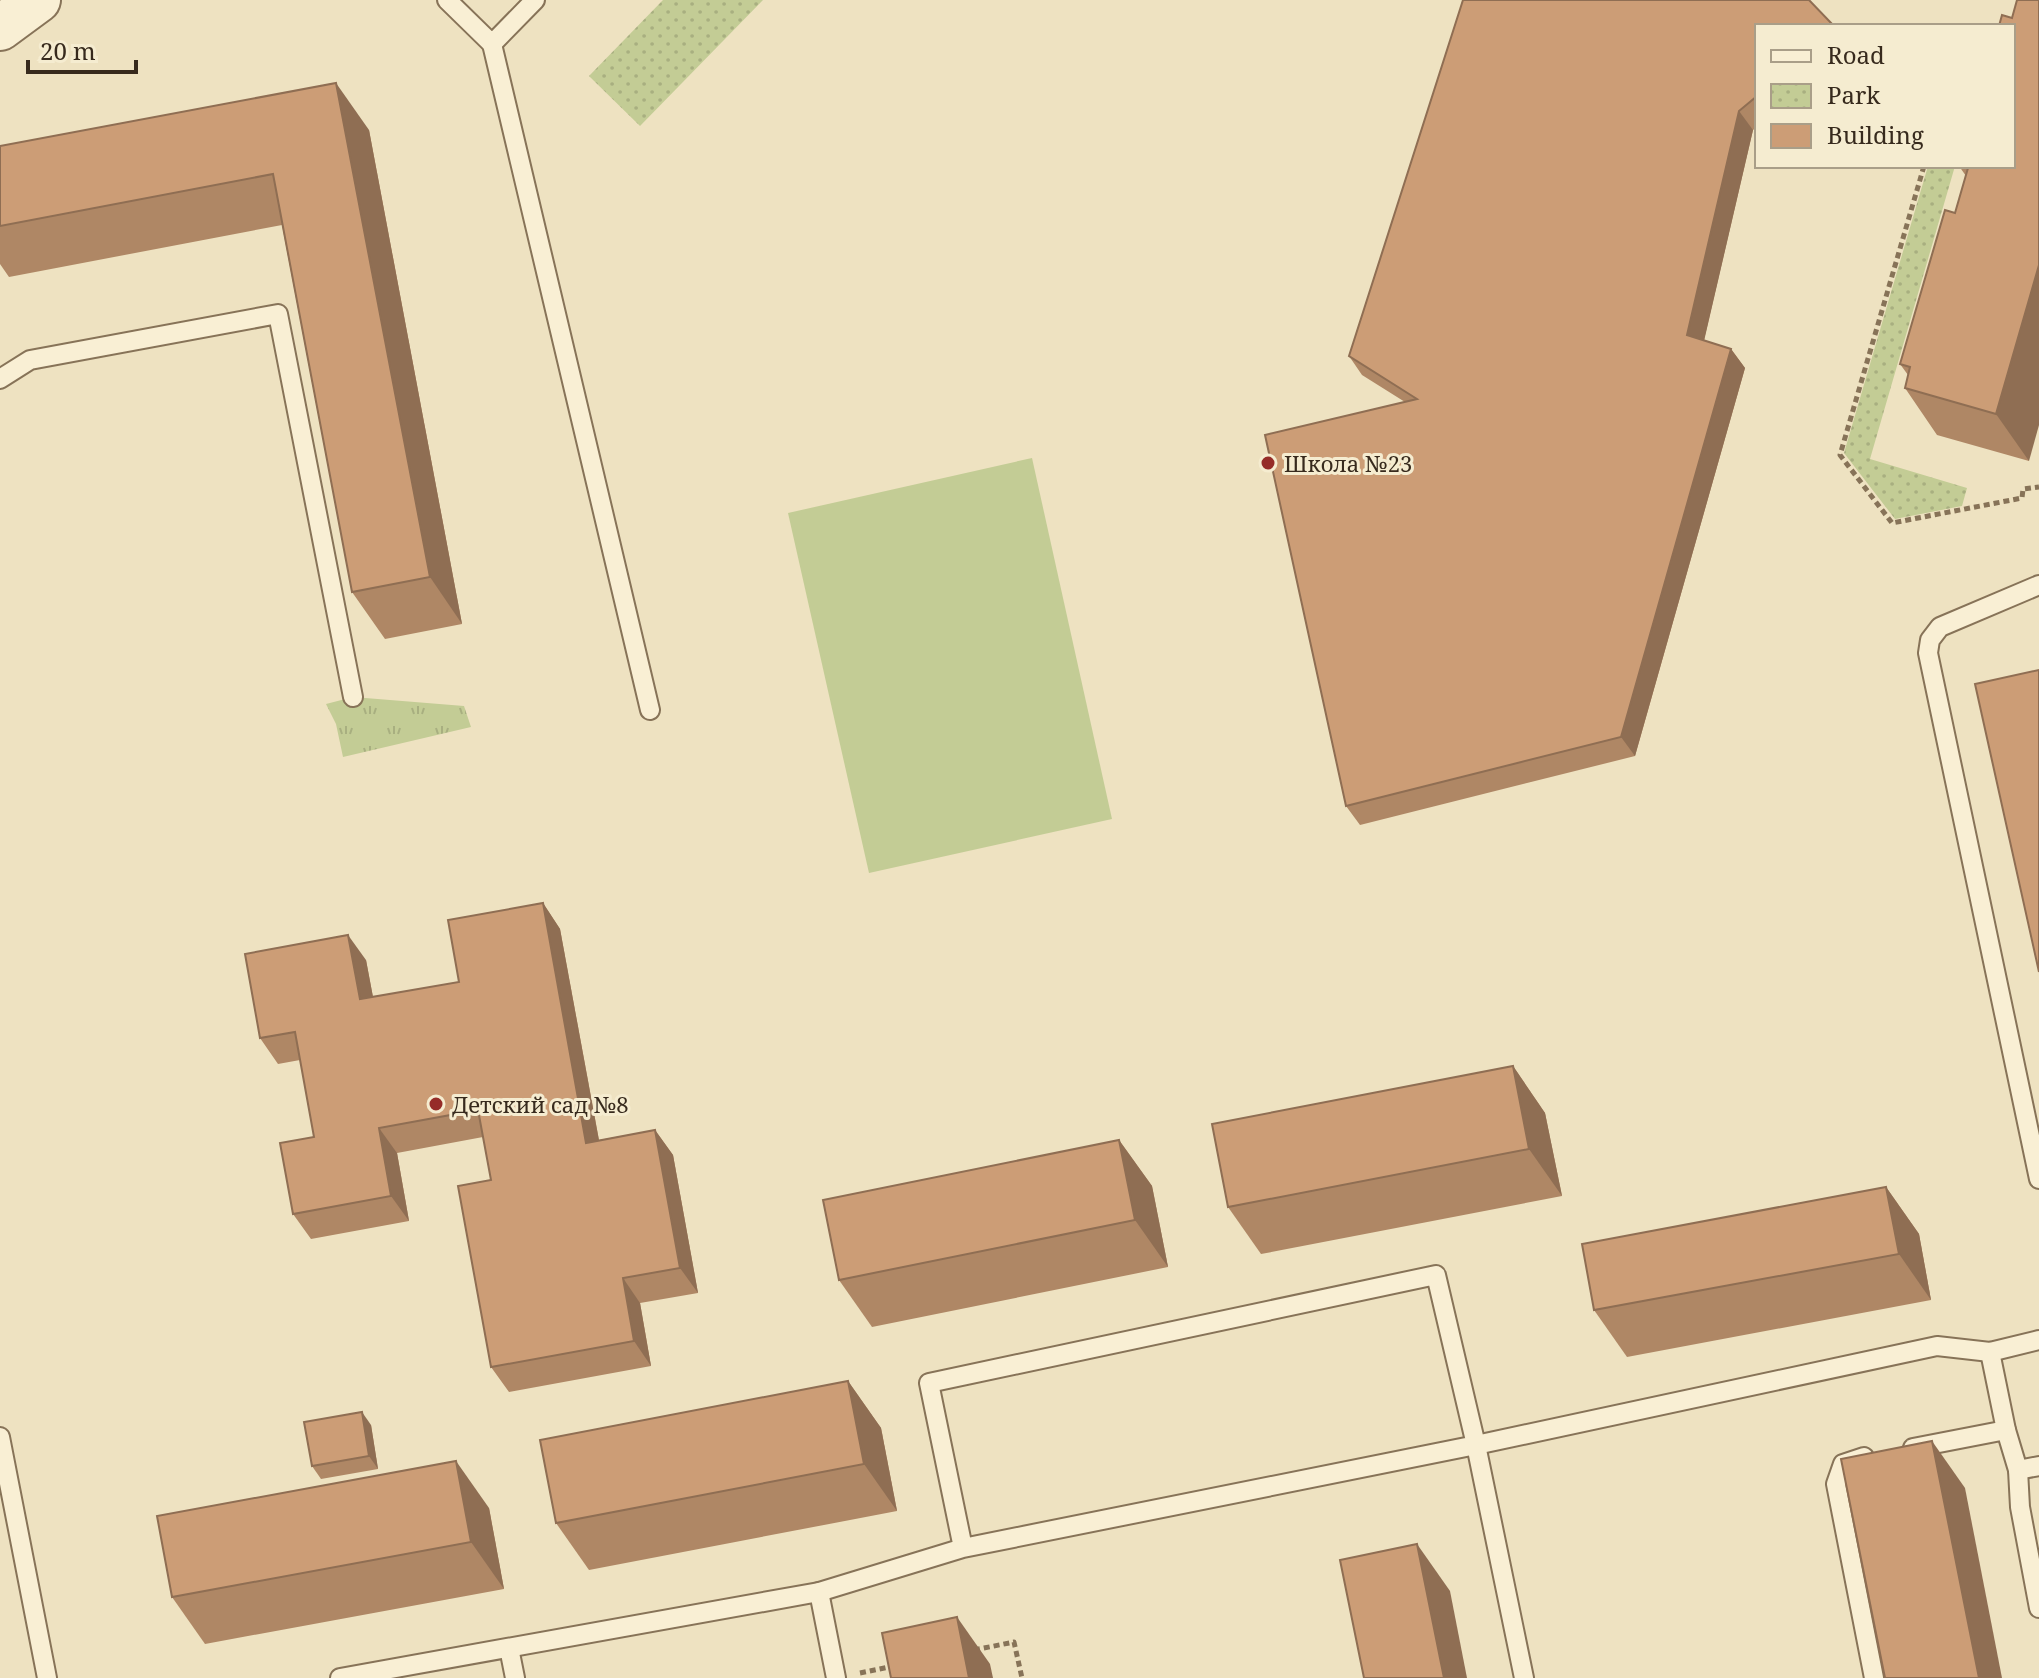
<svg xmlns="http://www.w3.org/2000/svg" width="2039" height="1678" font-family="'Noto Serif',serif">
<style>
.grass{fill:url(#grass-tufts)}
.park{fill:url(#park-dots)}
.garden{fill:#c3cc95}
.lines{fill:none;stroke-linecap:round;stroke-linejoin:round}
.service-casing{stroke:#877358;stroke-width:22}
.tertiary-casing{stroke:#877358;stroke-width:48}
.path{stroke:#877358;stroke-width:5;stroke-dasharray:6 4;stroke-linecap:butt}
.service{stroke:#f9efd4;stroke-width:18}
.tertiary{stroke:#f9efd4;stroke-width:44}
.wall{fill:#af8765}
.shaded-wall{fill:#8f6e53}
.building{fill:#cc9d76;stroke:#8f6e53;stroke-width:2}
.poi-dot{fill:#962c28;stroke:#f5ecd0;stroke-width:3}
.labels{text-anchor:middle;dominant-baseline:central;stroke-width:6;stroke-linejoin:round;paint-order:stroke}
.poi-label{font-size:22px;fill:#372a1d;stroke:#f5ecd0;text-anchor:start}
</style>
<defs>
<pattern id="grass-tufts" width="24" height="20" patternUnits="userSpaceOnUse" patternTransform="scale(2)"><rect width="24" height="20" fill="#c3cc95"/><path d="M3 7l-1-3M5 7V3M7 7l1-3M15 17l-1-3M17 17v-4M19 17l1-3" fill="none" stroke="#a8af80"/></pattern>
<pattern id="park-dots" width="8" height="8" patternUnits="userSpaceOnUse" patternTransform="scale(2)"><rect width="8" height="8" fill="#c3cc95"/><path d="M2 2h.1M6 6h.1" fill="none" stroke="#a8af80" stroke-width="1.8" stroke-linecap="round"/></pattern>
</defs>
<rect width="100%" height="100%" fill="#eee2c1"/>
<path class="grass" d="M353 697 464 706 471 727 343 757 336 724 326 704Z"/>
<g class="park">
<path d="M663 0H763L640 126 589 76Z"/>
<path d="M1928 166H1955L1870 459 1967 488 1962 506 1895 519 1844 453Z"/>
</g>
<path class="garden" d="M1032 458 1112 819 869 873 788 513Z"/>
<g class="lines">
<defs>
<g id="service">
<path d="M447 0 492 44 535 0"/>
<path d="M492 44 650 710"/>
<path d="M0 379 30 360 278 314 353 697"/>
<path d="M2039 585 1940 627 1930 640 1928 653 2039 1179"/>
<path d="M1990 1352 2006 1430 2018 1470 2020 1507 2039 1608"/>
<path d="M0 1437 47 1678"/>
<path d="M1913 1448 2006 1430"/>
<path d="M1864 1457 1843 1464 1836 1484 1874 1678"/>
<path d="M2018 1470 2039 1466"/>
<path d="M819 1592 836 1678"/>
<path d="M509 1648 515 1678"/>
<path d="M340 1678 819 1592 963 1548 1476 1445 1436 1275 929 1383 963 1548"/>
<path d="M1524 1678 1476 1445 1937 1346 1990 1352 2039 1340"/>
</g>
<path id="tertiary" d="M0 28 38 0"/>
</defs>
<use href="#service" class="service-casing"/>
<use href="#tertiary" class="tertiary-casing"/>
<g class="path">
<path d="M1924 166 1840 455 1892 523 2022 498 2023 489 2039 487"/>
<path d="M974 1650 1014 1642 1022 1678"/>
<path d="M860 1673 894 1666"/>
</g>
<use href="#service" class="service"/>
<use href="#tertiary" class="tertiary"/>
</g>
<g class="wall">
<path d="M2002 15 2029 461 1937 435 1905 388 1908 375 1900 364 1955 213 1966 176 1959 166Z"/>
<path d="M1757 26V127L1753 130 1704 340 1731 349 1745 368 1635 756 1360 825 1346 806 1405 402 1362 375 1349 356Z"/>
<path d="M369 130 462 624 385 639 352 592 282 225 9 277 0 264V146Z"/>
<path d="M543 903 560 929 599 1140 655 1130 673 1155 698 1293 640 1303 651 1366 509 1392 491 1367V1180L483 1137 397 1153 409 1221 311 1239 293 1214 314 1137 300 1060 278 1064 260 1038 366 960 373 997 459 982Z"/>
<path d="M1513 1066 1545 1113 1562 1196 1261 1254 1228 1207Z"/>
<path d="M1119 1140 1152 1186 1168 1267 872 1327 839 1280Z"/>
<path d="M1886 1187 1919 1234 1931 1300 1627 1357 1594 1310Z"/>
<path d="M848 1381 881 1428 897 1511 589 1570 556 1523Z"/>
<path d="M371 1425 378 1469 321 1479 312 1466Z"/>
<path d="M489 1508 504 1589 205 1644 172 1597Z"/>
</g>
<g class="shaded-wall">
<path d="M336 83 369 130 462 624 430 577Z"/>
<path d="M1739 111 1753 130 1701 354 1687 335Z"/>
<path d="M2039 265V425L2029 461 1996 414Z"/>
<path d="M1731 349 1745 368 1635 756 1621 737Z"/>
<path d="M543 903 560 929 604 1168 586 1143Z"/>
<path d="M348 935 366 960 378 1024 360 999Z"/>
<path d="M1513 1066 1545 1113 1562 1196 1529 1149Z"/>
<path d="M379 1128 397 1153 409 1221 391 1196Z"/>
<path d="M655 1130 673 1155 698 1293 680 1268Z"/>
<path d="M1119 1140 1152 1186 1168 1267 1135 1220Z"/>
<path d="M1886 1187 1919 1234 1931 1300 1899 1254Z"/>
<path d="M623 1278 640 1303 651 1366 634 1341Z"/>
<path d="M848 1381 881 1428 897 1511 864 1464Z"/>
<path d="M362 1412 371 1425 378 1469 369 1456Z"/>
<path d="M1932 1441 1965 1488 2002 1678H1979Z"/>
<path d="M456 1461 489 1508 504 1589 471 1542Z"/>
<path d="M1417 1544 1450 1591 1467 1678H1444Z"/>
<path d="M957 1617 990 1664 993 1678H969Z"/>
</g>
<g class="building">
<path d="M1463 0H1809L1834 26H1757V96L1739 111 1687 335 1731 349 1621 737 1346 806 1265 435 1417 399 1349 356Z"/>
<path d="M2017 0H2039V265L1996 414 1905 388 1910 367 1900 364 1945 210 1955 213 1968 168 1960 166H2013V26H1999L2002 15 2012 18Z"/>
<path d="M336 83 430 577 352 592 273 174 0 226V146Z"/>
<path d="M2039 670V972L1975 684Z"/>
<path d="M543 903 586 1143 655 1130 680 1268 623 1278 634 1341 491 1367 458 1186 491 1180 478 1110 379 1128 391 1196 293 1214 280 1143 314 1137 295 1032 260 1038 245 954 348 935 360 999 459 982 448 920Z"/>
<path d="M1513 1066 1529 1149 1228 1207 1212 1124Z"/>
<path d="M1119 1140 1135 1220 839 1280 823 1200Z"/>
<path d="M1886 1187 1899 1254 1594 1310 1582 1244Z"/>
<path d="M848 1381 864 1464 556 1523 540 1440Z"/>
<path d="M362 1412 369 1456 312 1466 304 1422Z"/>
<path d="M1932 1441 1979 1678H1885L1841 1459Z"/>
<path d="M456 1461 471 1542 172 1597 157 1516Z"/>
<path d="M1417 1544 1444 1678H1364L1340 1560Z"/>
<path d="M957 1617 969 1678H891L882 1633Z"/>
</g>
<g class="poi-dot">
<circle cx="1268" cy="463" r="8"/>
<circle cx="436" cy="1104" r="8"/>
</g>
<g class="labels">
<g class="poi-label">
<text x="1284" y="463">Школа №23</text>
<text x="452" y="1104">Детский сад №8</text>
</g>
</g>
<rect x="1755" y="24" width="260" height="144" fill="#f5ecd0" stroke="#a99e88" stroke-width="2"/>
<rect x="1771" y="50" width="40" height="12" fill="#f9efd4" stroke="#a99e88" stroke-width="2"/>
<text x="1827" y="64" font-size="24" fill="#372a1d">Road</text>
<rect x="1771" y="84" width="40" height="24" fill="url(#park-dots)" stroke="#a99e88" stroke-width="2"/>
<text x="1827" y="104" font-size="24" fill="#372a1d">Park</text>
<rect x="1771" y="124" width="40" height="24" fill="#cc9d76" stroke="#a99e88" stroke-width="2"/>
<text x="1827" y="144" font-size="24" fill="#372a1d">Building</text>
<path d="M28 60v12h108v-12" fill="none" stroke="#372a1d" stroke-width="4"/>
<text x="40" y="60" font-size="24" fill="#372a1d" stroke="#f5ecd0" stroke-width="6" paint-order="stroke">20 m</text>
</svg>
